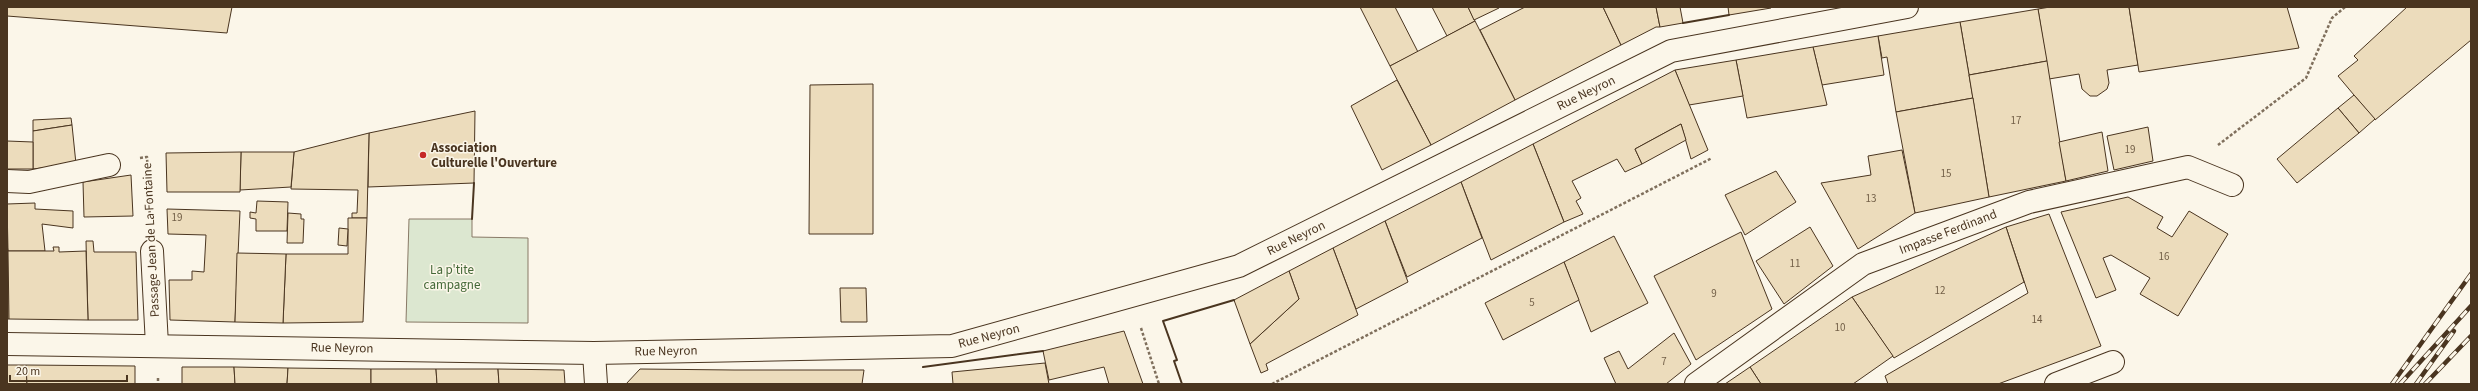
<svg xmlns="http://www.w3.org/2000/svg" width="2478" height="391" font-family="'Source Sans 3',sans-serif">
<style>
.green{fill:#dce7d0;stroke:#887966}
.building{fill:#ecdcbc;stroke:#4a3520}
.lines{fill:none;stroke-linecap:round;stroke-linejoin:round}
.minor-casing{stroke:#4a3520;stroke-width:24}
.path{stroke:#7f6f5c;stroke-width:2.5;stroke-dasharray:3 2;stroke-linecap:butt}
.minor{stroke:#fbf6e9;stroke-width:22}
.rail-casing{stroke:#4a3520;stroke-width:4.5}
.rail{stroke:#fbf6e9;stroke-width:3;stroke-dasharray:9;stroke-linecap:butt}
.wall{stroke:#4a3520;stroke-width:2}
.poi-dot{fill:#c62828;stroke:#fbf6e9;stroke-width:1.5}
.labels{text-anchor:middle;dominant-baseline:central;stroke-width:3;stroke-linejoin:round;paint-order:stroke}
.number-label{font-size:11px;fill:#725f47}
.street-label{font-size:13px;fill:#4a3520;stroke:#fbf6e9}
.poi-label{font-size:13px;font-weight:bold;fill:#4a3520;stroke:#fbf6e9;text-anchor:start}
.park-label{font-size:13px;fill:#436837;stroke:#fbf6e9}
</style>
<rect width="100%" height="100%" fill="#fbf6e9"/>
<path class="green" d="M409 219H472V237L528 238V323L406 322Z"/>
<g class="building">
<path d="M7 7H232L227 33 7 16Z"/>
<path d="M1360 7H1395L1418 52 1390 66Z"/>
<path d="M1432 7H1468L1475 21 1447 36Z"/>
<path d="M1468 7H1498L1499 8 1474 20Z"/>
<path d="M1525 7H1603L1621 45 1515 100 1480 30Z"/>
<path d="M1603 7H1656L1660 27H1656L1621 45Z"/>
<path d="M1656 7H1680L1683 23 1660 27Z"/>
<path d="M1728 7H1771V8L1729 15Z"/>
<path d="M2050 7H2129L2138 65 2107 70 2109 83 2107 89 2097 96H2090L2082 89 2079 74 2049 79 2038 9Z"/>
<path d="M2129 7H2287L2299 48 2139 72Z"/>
<path d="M2407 7H2471V40L2375 120 2338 76 2358 60 2354 56Z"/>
<path d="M2038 9 2047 61 1969 75 1960 22Z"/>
<path d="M1475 21 1515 100 1431 145 1390 66Z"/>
<path d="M1960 22 1973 98 1896 112 1887 57 1882 58 1878 36Z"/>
<path d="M1878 36 1884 75 1822 85 1813 47Z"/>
<path d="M1813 47 1827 105 1747 118 1736 60Z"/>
<path d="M1736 60 1743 96 1689 105 1675 70Z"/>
<path d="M2047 61 2066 181 1989 197 1969 75Z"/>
<path d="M1675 70 1708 150 1691 159 1681 124 1635 149 1642 164 1625 172 1617 159 1572 181 1581 198 1576 201 1583 214 1564 222 1533 144Z"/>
<path d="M1397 80 1431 145 1382 170 1351 106Z"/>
<path d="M873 84V234H809L810 85Z"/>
<path d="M2354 95 2375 119 2359 133 2338 108Z"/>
<path d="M1973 98 1989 197 1915 213 1896 112Z"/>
<path d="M2338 108 2359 133 2297 183 2277 159Z"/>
<path d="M475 111 474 183 368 187 369 133Z"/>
<path d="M71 118 72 125 33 131V120Z"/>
<path d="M1681 124 1686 140 1642 164 1635 149Z"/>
<path d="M72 125 76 164 33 169V131Z"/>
<path d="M2148 127 2153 161 2114 170 2107 136Z"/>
<path d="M2102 132 2108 171 2066 181 2059 142Z"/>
<path d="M369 133 367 218H352V213H357L358 190 291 189 294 152Z"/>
<path d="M7 141 33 142V169H7Z"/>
<path d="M1533 144 1564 222 1491 260 1461 182Z"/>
<path d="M1902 150 1915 213 1858 249 1821 183 1871 175 1868 156Z"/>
<path d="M241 152H294L291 187 240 190Z"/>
<path d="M241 152 240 192H167L166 153Z"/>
<path d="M1776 171 1796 202 1745 235 1725 195Z"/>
<path d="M131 175 133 216 84 217 83 182Z"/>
<path d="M1461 182 1482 238 1407 277 1385 221Z"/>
<path d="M2128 197 2163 217 2157 228 2172 237 2189 211 2228 234 2178 316 2140 294 2150 278 2111 255 2103 258 2116 290 2096 298 2061 212Z"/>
<path d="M257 201 288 202 287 231H256V219L250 218V212L256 213Z"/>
<path d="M35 203V209L73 211V228L42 224 45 251H8L7 204Z"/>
<path d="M167 209 240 211 235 322 170 320 169 280H192V271L204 272 206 235 168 234Z"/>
<path d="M288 213 301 214V219H304L303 243H287Z"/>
<path d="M2049 214 2101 346 1998 384H1888L1885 376 2028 293 2006 227Z"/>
<path d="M348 218H367L363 322 283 323 286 254H348Z"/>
<path d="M1385 221 1408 282 1356 309 1333 248Z"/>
<path d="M1810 227 1833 266 1784 304 1756 261Z"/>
<path d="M2006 227 2024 282 1894 358 1852 297Z"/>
<path d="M339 228 348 229 347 246 338 245Z"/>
<path d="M1741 232 1772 309 1696 360 1654 276Z"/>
<path d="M1614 236 1648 303 1591 332 1564 262Z"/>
<path d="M86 241H93L94 252H136L138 320H88Z"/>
<path d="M7 245 8 251 9 319H7Z"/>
<path d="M53 247H59V252L86 251 88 320 9 319 8 251H54Z"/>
<path d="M1333 248 1358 315 1266 364 1268 370 1261 373 1250 344 1299 299 1289 271Z"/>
<path d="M237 253 286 254 283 323 235 322Z"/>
<path d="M1564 262 1579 300 1503 340 1485 303Z"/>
<path d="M1289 271 1299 299 1250 344 1234 300Z"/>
<path d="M840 288H866L867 322H841Z"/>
<path d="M1852 297 1893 356 1853 384H1761L1750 367Z"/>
<path d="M1124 331 1143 384H1109L1104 367 1049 380 1043 351Z"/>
<path d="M1674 333 1691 364 1666 384H1616L1604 358 1619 351 1628 369Z"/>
<path d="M1045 363 1049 384H953L952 372Z"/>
<path d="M7 365H26L27 384H7Z"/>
<path d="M26 365 135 366V384H27Z"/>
<path d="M182 367H234L235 384H182Z"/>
<path d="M234 367 288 368 287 384H235Z"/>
<path d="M1750 367 1761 384H1725Z"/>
<path d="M288 368 371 369V384H287Z"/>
<path d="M371 369H436L437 384H371Z"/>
<path d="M436 369H498L499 384H437Z"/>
<path d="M498 369 564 370 565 384H499Z"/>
<path d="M640 369 734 370H864L862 384H626Z"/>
</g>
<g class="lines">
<defs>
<g id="minor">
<path d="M7 181 29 182 109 165"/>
<path d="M152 251 157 345"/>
<path d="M7 344 594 353 952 346 1239 266 1671 51 1907 7"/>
<path d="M594 353 596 384"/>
<path d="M1696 384 1863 264 2029 202 2188 167 2232 185"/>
<path d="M2056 384 2113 362"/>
</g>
</defs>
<use href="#minor" class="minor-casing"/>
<g class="path">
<path d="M2218 145 2306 78 2332 18 2345 7"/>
<path d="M140 158 147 157 150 219"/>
<path d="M1141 328 1159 384"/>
<path d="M158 378V384"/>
<path d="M1272 384 1712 158"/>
</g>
<use href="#minor" class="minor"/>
<defs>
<g id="rail">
<path d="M2392 384 2471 274"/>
<path d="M2400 384 2471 306"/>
<path d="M2416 384 2454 331"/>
<path d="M2425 384 2471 336"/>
</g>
</defs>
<use href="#rail" class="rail-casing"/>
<use href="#rail" class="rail"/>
<g class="wall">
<path d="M1683 23 1729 15"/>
<path d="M472 219 474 183"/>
<path d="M923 367 1043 351"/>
<path d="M1182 384 1174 361 1177 360 1163 321 1234 300"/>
</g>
</g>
<circle class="poi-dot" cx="423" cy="155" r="4"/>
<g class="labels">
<g class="number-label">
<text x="2016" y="120">17</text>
<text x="2130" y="149">19</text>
<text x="1946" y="173">15</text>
<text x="1871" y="198">13</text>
<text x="177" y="217">19</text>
<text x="2164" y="256">16</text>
<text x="1795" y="263">11</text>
<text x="1940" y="290">12</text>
<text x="1714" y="293">9</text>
<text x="1532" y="302">5</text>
<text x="2037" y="319">14</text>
<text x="1840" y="327">10</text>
<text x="1664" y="361">7</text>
</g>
<g class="street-label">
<text transform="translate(1586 93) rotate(-26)">Rue Neyron</text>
<text transform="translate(1948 232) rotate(-21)">Impasse Ferdinand</text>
<text transform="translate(1296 238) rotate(-26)">Rue Neyron</text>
<text transform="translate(151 240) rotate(-93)">Passage Jean de La Fontaine</text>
<text transform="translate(989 336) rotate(-15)">Rue Neyron</text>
<text transform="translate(342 348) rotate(1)">Rue Neyron</text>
<text transform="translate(666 351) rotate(-1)">Rue Neyron</text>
</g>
<g class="poi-label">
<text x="431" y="148">Association<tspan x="431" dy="15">Culturelle l'Ouverture</tspan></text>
</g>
<g class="park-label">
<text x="452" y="270">La p'tite<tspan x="452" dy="15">campagne</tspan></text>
</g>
</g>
<rect width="2478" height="391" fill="none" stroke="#4a3520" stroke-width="16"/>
<path d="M10 375v6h117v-6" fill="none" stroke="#4a3520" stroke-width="2"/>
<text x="16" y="375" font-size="12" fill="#4a3520" stroke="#fbf6e9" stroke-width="3" paint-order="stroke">20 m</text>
</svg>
